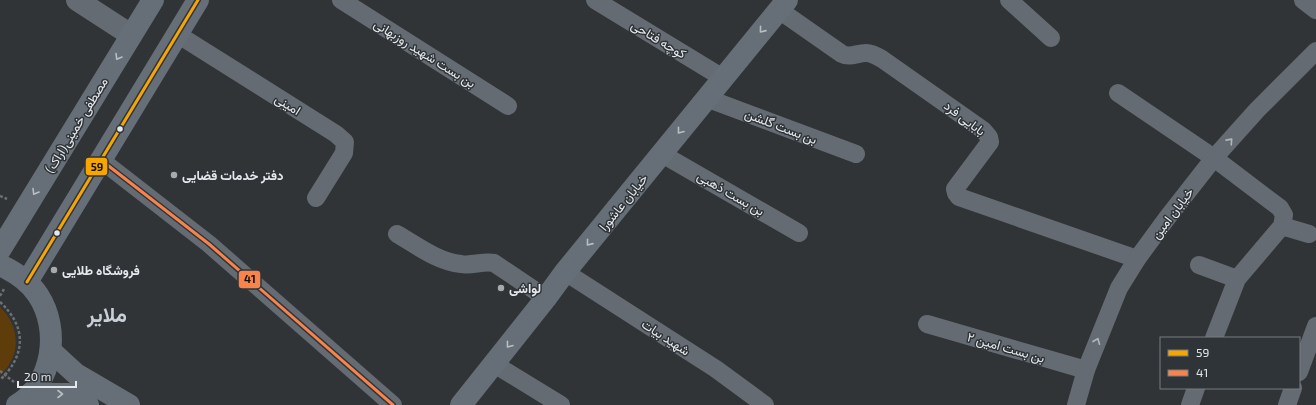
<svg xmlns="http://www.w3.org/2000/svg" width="1316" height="405" font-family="'Exo 2',Vazirmatn,sans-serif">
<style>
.green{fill:#5f3d0a}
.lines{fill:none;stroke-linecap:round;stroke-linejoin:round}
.path{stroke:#6a7075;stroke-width:2.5;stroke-dasharray:3 2;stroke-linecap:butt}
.minor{stroke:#646b73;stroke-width:18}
.tertiary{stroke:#646b73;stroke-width:22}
.secondary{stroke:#666e77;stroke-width:22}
.bus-1-casing{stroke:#2f3439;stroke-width:6}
.bus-2-casing{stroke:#2f3439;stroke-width:6}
.bus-1{stroke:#f7a600;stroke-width:3}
.bus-2{stroke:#f8844c;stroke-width:3}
.oneway{stroke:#b9bec3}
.oneway2{stroke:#b2b7bc}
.bus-dot{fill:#e6e9ec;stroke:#2f3439;stroke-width:1.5}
.poi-dot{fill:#a7aaad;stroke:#2f3439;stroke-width:1.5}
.labels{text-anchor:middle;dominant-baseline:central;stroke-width:3;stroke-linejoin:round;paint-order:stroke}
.street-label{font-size:13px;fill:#e6e9ec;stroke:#2f3439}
.poi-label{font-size:13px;font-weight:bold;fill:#e6e9ec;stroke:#2f3439;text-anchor:start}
.town-label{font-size:21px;font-weight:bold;fill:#c9cfd5;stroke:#2f3439}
.line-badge{stroke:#2f3439;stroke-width:1.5}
.pale-badge-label{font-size:11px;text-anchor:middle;font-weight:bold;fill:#111}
</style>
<rect width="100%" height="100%" fill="#313437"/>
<path class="green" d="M0 307C20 326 22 356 0 375Z"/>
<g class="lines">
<g class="path">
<path d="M0 196 7 199"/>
<path d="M0 296 4 289"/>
<path d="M0 302C27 327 26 355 0 380"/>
<path d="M0 371 14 382"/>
</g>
<g class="minor">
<path d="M341 0 508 106"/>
<path d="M595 0 723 78"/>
<path d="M1009 0 1051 38"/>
<path d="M1303 0 1316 10"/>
<path d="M779 10 842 54C850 58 857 53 866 53 872 53 877 56 882 59L983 130 989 137 990 142 955 189 956 193 959 197 1137 259"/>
<path d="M177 34 336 134 345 142 344 153 316 198"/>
<path d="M1118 93 1214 158 1280 208 1284 215 1282 226 1237 279 1214 338"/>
<path d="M706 98 856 154"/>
<path d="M662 154 799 233"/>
<path d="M101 160 209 244 393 405"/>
<path d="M1282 226 1309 234"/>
<path d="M397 234C416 245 438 262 461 264 472 266 482 261 494 263L546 298"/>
<path d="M1199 265 1237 279"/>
<path d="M565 272 716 369 765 405"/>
<path d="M927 324 1086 370"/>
<path d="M494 364 561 405"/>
<path d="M1299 372 1316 326"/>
<path d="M1076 405 1086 370 1119 288 1137 259 1167 218 1214 158 1257 110 1316 51"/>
<path d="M1190 405 1196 388"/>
<path d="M1287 405 1293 388"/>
</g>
<path class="tertiary" d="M77 0 131 35"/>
<g class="secondary">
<path d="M0 250 153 0"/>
<path d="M0 265C15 272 29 281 38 295 61 330 53 383 17 405"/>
<path d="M27 282 198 0"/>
<path d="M51 351 76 374 129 405"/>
<path d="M30 394H68L88 405"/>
<path d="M461 405 546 298 565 272 787 0"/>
</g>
<defs>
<path id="bus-1" d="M27 282 198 0"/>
<path id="bus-2" d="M101 160 209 244 393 405"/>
</defs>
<use href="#bus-1" class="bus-1-casing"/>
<use href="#bus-2" class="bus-2-casing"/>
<use href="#bus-1" class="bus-1"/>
<use href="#bus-2" class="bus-2"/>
</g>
<defs><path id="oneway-chevron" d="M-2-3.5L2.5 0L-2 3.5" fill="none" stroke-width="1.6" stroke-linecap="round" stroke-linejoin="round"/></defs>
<g class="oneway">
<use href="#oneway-chevron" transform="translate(762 30) rotate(129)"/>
<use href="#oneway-chevron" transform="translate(118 57) rotate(121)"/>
<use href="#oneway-chevron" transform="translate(680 131) rotate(128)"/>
<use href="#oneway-chevron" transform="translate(35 192) rotate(121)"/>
<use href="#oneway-chevron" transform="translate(589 243) rotate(129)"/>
<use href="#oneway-chevron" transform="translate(509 345) rotate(128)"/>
<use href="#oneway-chevron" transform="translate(60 394)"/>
</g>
<g class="oneway2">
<use href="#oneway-chevron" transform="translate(1230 141) rotate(-48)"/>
<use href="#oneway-chevron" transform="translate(1097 341) rotate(-68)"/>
</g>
<g class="bus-dot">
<circle cx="120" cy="129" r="3.5"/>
<circle cx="57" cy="233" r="3.5"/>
</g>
<g class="poi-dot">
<circle cx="174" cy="175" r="4"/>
<circle cx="54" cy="270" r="4"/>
<circle cx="501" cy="288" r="4"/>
</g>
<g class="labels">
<g class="street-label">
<text transform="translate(659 39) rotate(31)">کوچه فتاحی</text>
<text transform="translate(425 53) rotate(32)">بن بست شهید روزبهانی</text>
<text transform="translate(288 104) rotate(32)">امینی</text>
<text transform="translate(965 118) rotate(37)">بابایی فرد</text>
<text transform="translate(76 125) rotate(-59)">مصطفی خمینی(اراک)</text>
<text transform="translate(781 126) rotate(21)">بن بست گلشن</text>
<text transform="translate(731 193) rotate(30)">بن بست ذهبی</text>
<text transform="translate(623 202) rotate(-51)">خیابان عاشورا</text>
<text transform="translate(1172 213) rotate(-53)">خیابان امین</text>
<text transform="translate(666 337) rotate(33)">شهید بیات</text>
<text transform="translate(1006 347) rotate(16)">بن بست امین ۲</text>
</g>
<g class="poi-label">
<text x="182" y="175">دفتر خدمات قضایی</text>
<text x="62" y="270">فروشگاه طلایی</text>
<text x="509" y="288">لواشی</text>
</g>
<g class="town-label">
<text x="107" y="313">ملایر</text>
</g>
</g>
<g class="line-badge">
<rect x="85" y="157" width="23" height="19" rx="4" fill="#f7a600"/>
<rect x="238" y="270" width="23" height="19" rx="4" fill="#f8844c"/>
</g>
<g class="pale-badge-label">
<text x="97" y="171">59</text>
<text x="250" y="283">41</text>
</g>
<rect x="1160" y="337" width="140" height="52" fill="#2f3439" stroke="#787c81"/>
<rect x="1168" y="350" width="20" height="6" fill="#f7a600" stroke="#787c81"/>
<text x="1196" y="357" font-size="12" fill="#e6e9ec">59</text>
<rect x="1168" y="370" width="20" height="6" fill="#f8844c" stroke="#787c81"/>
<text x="1196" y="377" font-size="12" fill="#e6e9ec">41</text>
<path d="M18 381v6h58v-6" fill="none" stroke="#e6e9ec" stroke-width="2"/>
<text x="24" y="381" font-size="12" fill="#e6e9ec" stroke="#2f3439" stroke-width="3" paint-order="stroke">20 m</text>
</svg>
